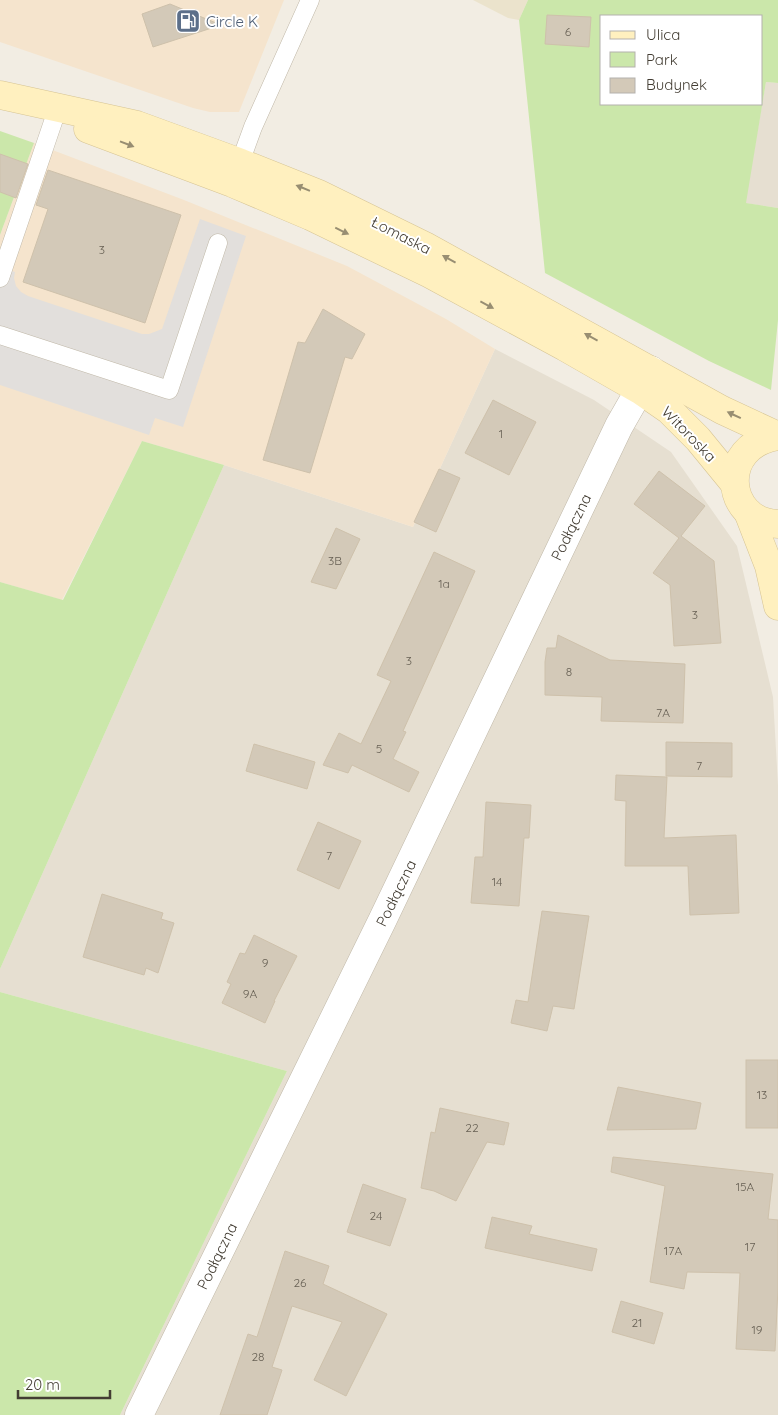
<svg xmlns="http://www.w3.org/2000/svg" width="778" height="1415" font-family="Quicksand,sans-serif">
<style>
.residential{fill:#e6dfd1}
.commercial{fill:#f5e4cd}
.education{fill:#ebe3cc}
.green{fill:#cbe7aa;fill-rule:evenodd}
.parking{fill:#e2dfdc}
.building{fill:#d3c9b8;stroke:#cec1ab}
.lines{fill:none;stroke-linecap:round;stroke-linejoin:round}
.service-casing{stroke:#c0b8a8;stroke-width:19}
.minor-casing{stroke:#c0b8a8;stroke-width:29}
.secondary-casing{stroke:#d6c494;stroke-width:29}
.service{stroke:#fff;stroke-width:18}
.minor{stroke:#fff;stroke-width:28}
.secondary{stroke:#fff0bf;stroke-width:28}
.oneway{fill:#988e72}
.labels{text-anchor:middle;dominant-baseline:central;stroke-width:4;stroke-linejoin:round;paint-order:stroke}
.number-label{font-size:12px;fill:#676054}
.service-label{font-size:15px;fill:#4e5e75;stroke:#fff;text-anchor:start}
.street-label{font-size:15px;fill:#433d33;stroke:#fff}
</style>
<rect width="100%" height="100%" fill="#f2ede3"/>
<g class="residential">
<path d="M766 82 778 83V208L745 203Z"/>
<path d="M495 349 594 400 671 452 737 546 773 697 778 785V1415H120L287 1071 0 992V969L224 465 413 527Z"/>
</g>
<g class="commercial">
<path d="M0 0H284L239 112H210L193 108 0 42Z"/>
<path d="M34 143 184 200 347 266 446 319 495 349 413 527 224 465 142 441 62 600 0 582V235Z"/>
</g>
<path class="education" d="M473 0H528L519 20 508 18Z"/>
<g class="green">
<path d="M528 0H778V83L766 82 746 203 778 208V320L771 390 709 361 545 273 519 20ZM602 16H762V104H602Z"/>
<path d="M0 131 34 143 0 235Z"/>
<path d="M142 441 224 465 0 969V582L63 600Z"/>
<path d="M0 992 287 1071 120 1415H0Z"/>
</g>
<path class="parking" d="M200 219 246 236 183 427 155 418 149 435 0 385V267L15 272 14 278 16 286 21 292 28 296 142 334H149L162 329Z"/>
<g class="building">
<path d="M170 4 221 25 153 47 142 14Z"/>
<path d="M547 15 591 17 589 47 545 44Z"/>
<path d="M0 154 28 164 16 198 0 192Z"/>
<path d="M48 170 181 215 145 323 23 282 48 209 36 205Z"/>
<path d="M323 309 365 334 352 359 345 357 310 473 263 460 298 342 305 343Z"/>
<path d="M493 400 536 422 509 475 465 453Z"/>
<path d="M439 469 460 478 436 532 414 522Z"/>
<path d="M659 471 705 506 681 536 714 561 721 643 674 646 670 585 653 573 679 538 634 504Z"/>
<path d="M336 528 360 539 336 589 311 582Z"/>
<path d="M434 552 475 571 403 731 406 732 393 759 419 772 409 792 352 765 348 773 323 765 339 733 361 744 391 681 377 675Z"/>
<path d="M558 635 610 660 685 664 683 723 601 721 602 697 545 695V662L547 648H556Z"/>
<path d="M666 742 732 743V777L666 776Z"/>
<path d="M254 744 315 762 307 789 246 771Z"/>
<path d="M616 775 667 777 664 838 736 835 739 913 690 915 688 866H625L626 801 615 800Z"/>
<path d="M486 802 531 805 529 838H524L519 906 471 903 475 857H483Z"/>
<path d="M318 822 361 841 339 889 297 870Z"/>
<path d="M102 894 163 913 161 919 174 923 158 973 146 968 144 975 83 957Z"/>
<path d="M542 911 589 916 574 1009 553 1006 547 1031 511 1023 516 1000 528 1002Z"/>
<path d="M254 935 297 956 274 1001H275L265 1023 222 1003 231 984 227 982 240 953 245 954Z"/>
<rect x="746" y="1060" width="32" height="68"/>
<path d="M618 1087 701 1103 696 1129 607 1130Z"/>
<path d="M440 1108 509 1123 504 1145 487 1142 456 1201 434 1191 421 1188 431 1132 435 1133Z"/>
<path d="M613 1157 773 1174 768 1219 778 1220V1288L775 1351 736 1349 740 1273 687 1272 684 1289 650 1282 665 1186 611 1172Z"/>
<path d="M363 1184 406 1199 390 1246 347 1232Z"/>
<path d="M492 1217 532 1226 529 1234 597 1249 592 1271 485 1248Z"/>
<path d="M285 1251 329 1266 323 1284 387 1314 346 1396 314 1380 342 1322 292 1306 272 1367 282 1370 267 1415H220L248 1334 257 1337Z"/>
<path d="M621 1301 663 1313 654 1344 612 1332Z"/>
</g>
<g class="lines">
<defs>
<g id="service">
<path d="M237 171 253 127 310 0"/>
<path d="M0 278 55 116"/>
<path d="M0 335 169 390 218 243"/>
</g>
<path id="minor" d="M139 1415 382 921 619 426 651 370"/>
<g id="secondary">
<path d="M0 95 137 125 241 163 319 194 425 246 722 410 778 436"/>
<path d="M88 129 232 183 310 216 430 274 565 347 640 390 669 410 698 439 734 483"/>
<path d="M778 436C717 445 724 522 778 524"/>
<path d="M748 512 769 566 778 606"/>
</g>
</defs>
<use href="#service" class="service-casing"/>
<use href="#minor" class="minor-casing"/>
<use href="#secondary" class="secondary-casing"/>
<use href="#service" class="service"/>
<use href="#minor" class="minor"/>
<use href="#secondary" class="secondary"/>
</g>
<defs><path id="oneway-solid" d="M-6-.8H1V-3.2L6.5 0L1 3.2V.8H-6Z" transform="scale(1.25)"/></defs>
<g class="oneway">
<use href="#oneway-solid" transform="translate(127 144) rotate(21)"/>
<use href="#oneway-solid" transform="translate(303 188) rotate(-158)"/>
<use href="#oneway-solid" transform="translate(342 231) rotate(26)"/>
<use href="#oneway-solid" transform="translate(449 259) rotate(-151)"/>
<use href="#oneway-solid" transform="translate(487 305) rotate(28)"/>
<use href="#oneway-solid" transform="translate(591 337) rotate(-151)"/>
<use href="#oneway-solid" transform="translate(734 415) rotate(-155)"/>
</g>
<defs>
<symbol id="fuel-square" viewBox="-11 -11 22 22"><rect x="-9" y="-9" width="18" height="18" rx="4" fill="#5c6f8a" stroke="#fff"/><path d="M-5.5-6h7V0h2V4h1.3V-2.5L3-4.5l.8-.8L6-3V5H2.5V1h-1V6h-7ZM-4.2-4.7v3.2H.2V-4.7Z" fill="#fff"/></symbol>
</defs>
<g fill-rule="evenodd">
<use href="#fuel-square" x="174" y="7" width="28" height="28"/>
</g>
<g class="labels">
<g class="number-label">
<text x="568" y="31">6</text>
<text x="102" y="249">3</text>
<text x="501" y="433">1</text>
<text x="335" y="560">3B</text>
<text x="444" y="583">1a</text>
<text x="695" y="614">3</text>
<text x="409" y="660">3</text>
<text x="569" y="671">8</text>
<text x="663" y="712">7A</text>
<text x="379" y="748">5</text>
<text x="699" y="765">7</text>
<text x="329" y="855">7</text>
<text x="497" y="881">14</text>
<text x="265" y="962">9</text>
<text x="250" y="993">9A</text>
<text x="762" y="1094">13</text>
<text x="472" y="1127">22</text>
<text x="745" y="1186">15A</text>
<text x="376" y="1215">24</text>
<text x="750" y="1246">17</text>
<text x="673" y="1250">17A</text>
<text x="300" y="1282">26</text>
<text x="637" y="1322">21</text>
<text x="757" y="1329">19</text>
<text x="258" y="1356">28</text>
</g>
<g class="service-label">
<text x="206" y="21">Circle K</text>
</g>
<g class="street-label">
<text transform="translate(401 235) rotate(27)">Łomaska</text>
<text transform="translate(689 434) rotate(46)">Witoroska</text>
<text transform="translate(571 527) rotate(-64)">Podłączna</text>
<text transform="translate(396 893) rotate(-64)">Podłączna</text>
<text transform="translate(217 1256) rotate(-64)">Podłączna</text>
</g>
</g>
<rect x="600" y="15" width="162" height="90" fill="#ffffff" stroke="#b4b1ad"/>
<rect x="610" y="31" width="25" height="8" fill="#fff0bf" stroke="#b4b1ad"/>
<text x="646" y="40" font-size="15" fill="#433d33">Ulica</text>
<rect x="610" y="52" width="25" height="15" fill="#cbe7aa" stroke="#b4b1ad"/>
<text x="646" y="65" font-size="15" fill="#433d33">Park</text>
<rect x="610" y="78" width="25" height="15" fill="#d3c9b8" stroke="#b4b1ad"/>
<text x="646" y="90" font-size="15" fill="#433d33">Budynek</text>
<path d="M18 1390v8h92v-8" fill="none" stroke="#433d33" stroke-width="2.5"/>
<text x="25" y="1390" font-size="15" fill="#433d33" stroke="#ffffff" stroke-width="4" paint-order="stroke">20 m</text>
</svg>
